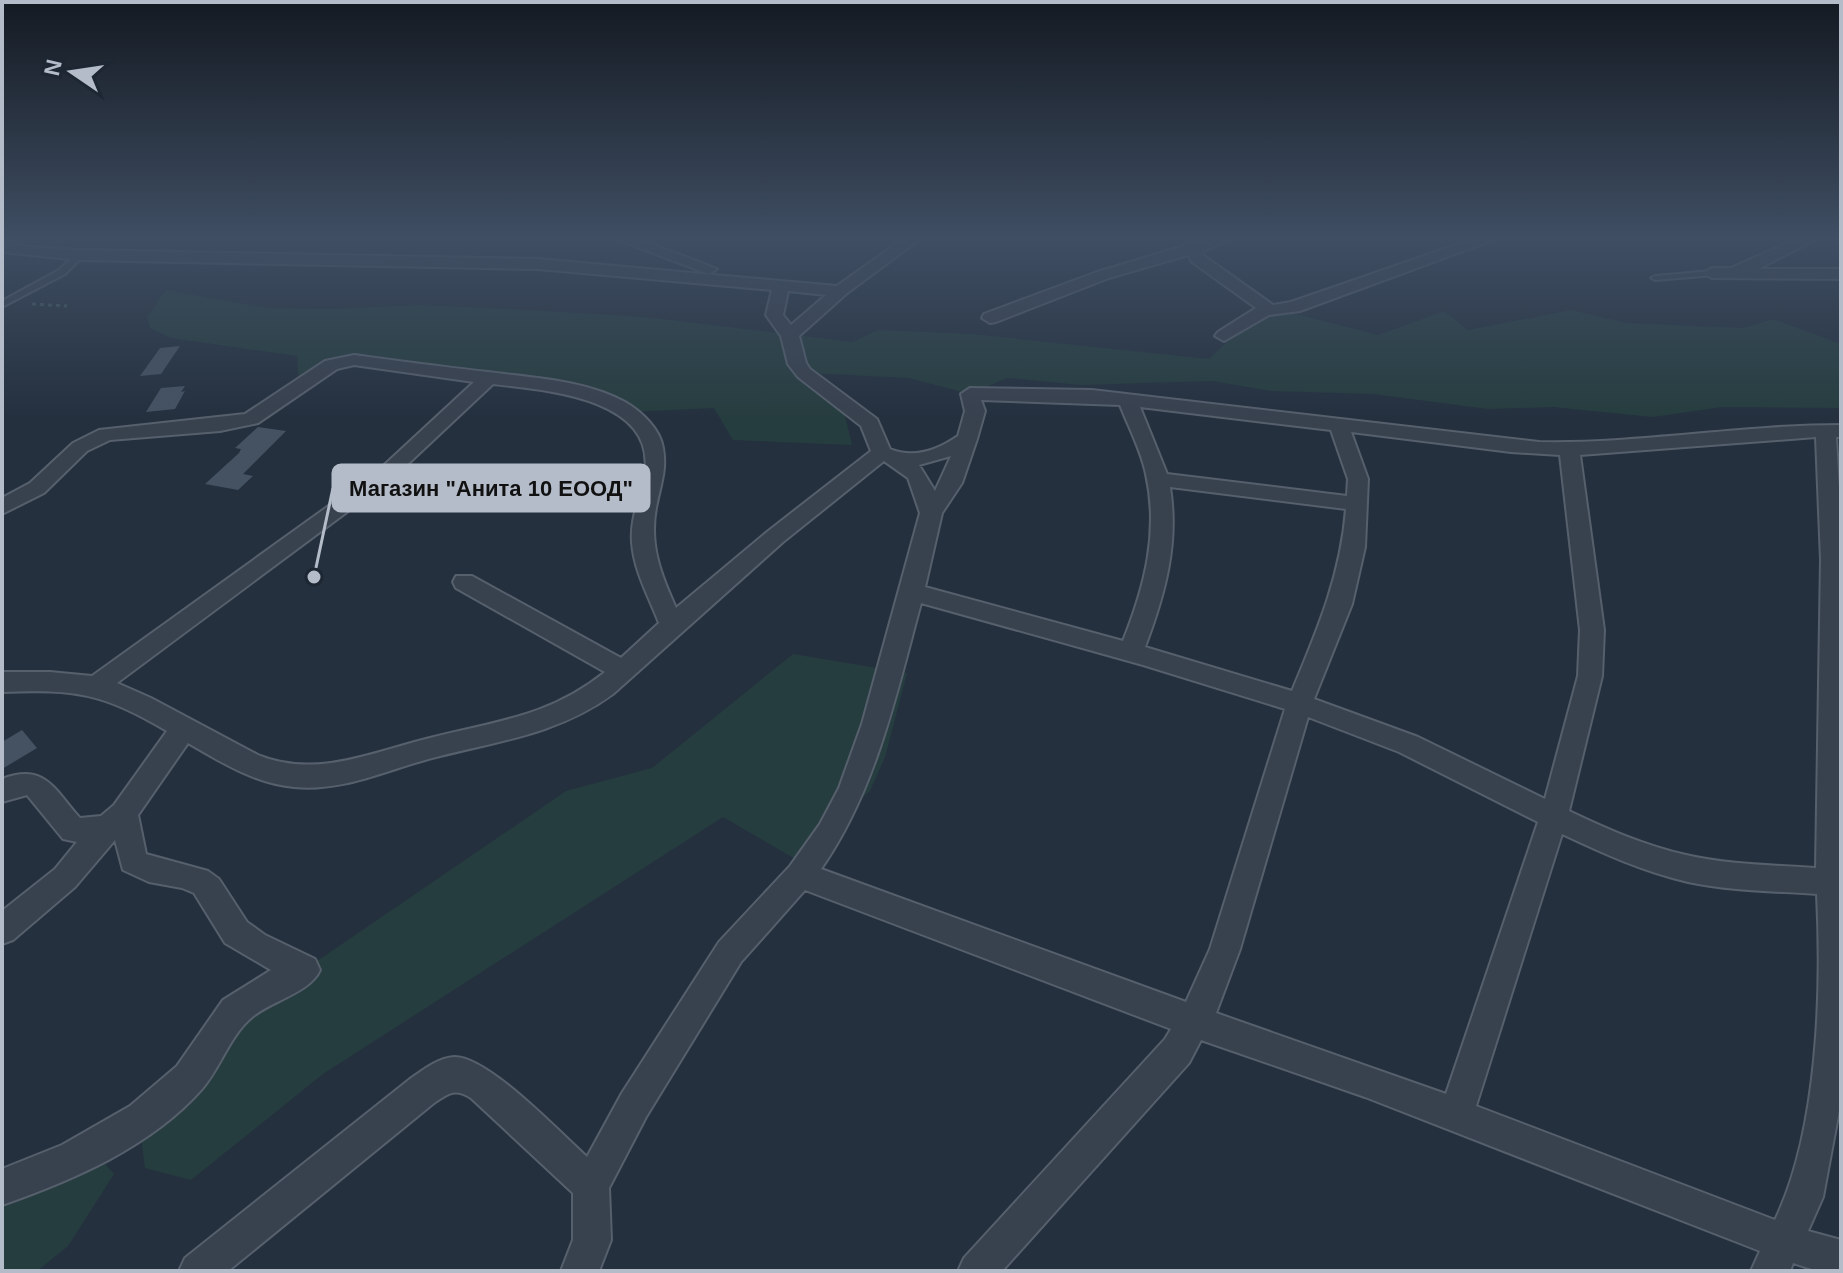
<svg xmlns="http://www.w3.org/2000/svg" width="1843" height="1273" font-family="Arial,sans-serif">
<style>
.green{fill:#263d3f}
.building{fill:#455262}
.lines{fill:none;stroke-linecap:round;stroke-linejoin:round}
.lane-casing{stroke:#565f6c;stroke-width:4}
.street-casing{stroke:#565f6c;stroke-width:4}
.secondary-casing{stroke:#565f6c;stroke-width:4}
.path{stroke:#445a5c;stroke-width:3;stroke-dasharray:4 4;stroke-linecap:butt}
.lane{fill:#38414e;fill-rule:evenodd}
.street{fill:#38414e;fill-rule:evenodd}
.secondary{fill:#465161;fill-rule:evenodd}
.leader{fill:none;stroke:#b4bcc9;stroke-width:3}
.callout-dot{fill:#b4bcc9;stroke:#1d2633;stroke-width:3}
.callout{fill:#b4bcc9;stroke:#b4bcc9;stroke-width:3}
.callout-label{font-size:22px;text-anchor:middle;font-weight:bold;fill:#111}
</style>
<rect width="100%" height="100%" fill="#24303e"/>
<g class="green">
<path d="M166 290 267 308 331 309 420 305 510 309 646 317 852 342 878 330 972 334 1209 359 1265 306 1378 335 1444 311 1468 330 1571 310 1627 323 1743 328 1773 319 1841 344V408L1722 407 1653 417 1553 407 1488 409 1373 394 1271 391 1212 381 1081 385 1007 378 970 394 909 378 806 373 841 399 852 445 733 440 714 408 628 412 585 393 354 360 299 386 297 356 171 338 150 328 147 317Z"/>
<path d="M793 654 907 673 885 757 870 791 797 860 723 817 323 1074 191 1180 145 1168 139 1120 207 1054 304 970 566 791 652 768Z"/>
<path d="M92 1149 114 1174 68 1246 37 1271H2V1187Z"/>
</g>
<g class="building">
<path d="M180 346 161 374 140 376 160 348Z"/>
<path d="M185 386 181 392 185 391 175 409 146 412 161 388Z"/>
<path d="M258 427 286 431 243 474 253 476 238 490 205 484 239 453 241 449 235 448Z"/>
<path d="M22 730 37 748 2 769V742Z"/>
</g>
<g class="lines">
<defs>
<g id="lane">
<path d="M77 253 84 255 65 274 2 307V301L59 270Z"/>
<path d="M1712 271H1715V275L1655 280 1651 278 1655 276Z"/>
</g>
<g id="street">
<path d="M616 239H639L717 269 709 274 703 272Z"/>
<path d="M903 239H920L846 294 799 336 806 363 810 369 877 419 890 449C914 459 938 450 958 436L965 411 961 394 970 388 1092 390 1539 442C1640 444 1740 425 1841 425V437H1836L1841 522V1100L1823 1197 1808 1231 1841 1240V1271H1818L1793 1263 1790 1271H1751L1760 1251 1365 1097 1201 1040 1189 1063 1002 1271H958L964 1258 1165 1039 1171 1029 805 890 741 962 646 1117 609 1188 611 1240 599 1271H561L573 1240V1193L471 1098C455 1088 449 1093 434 1103L228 1271H179L185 1258 410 1079C423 1070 438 1058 454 1057 488 1056 560 1133 587 1157L622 1093 719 942 790 866 820 824 839 788 862 724 920 513 908 478 884 461 783 542 613 694C556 736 491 742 425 760 382 772 339 792 294 787 256 784 221 762 188 743L138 815 146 854 208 871 219 879 247 922 265 935 315 959 320 970C310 993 270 1001 251 1018 229 1037 221 1067 202 1089 151 1147 73 1180 2 1205V1169L62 1145 130 1106 177 1066 223 1000 271 970 225 943 194 893 182 888 149 882 123 870 115 840 75 887 13 940 2 944V911L55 869 77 842 63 839 27 795 2 802V779C46 762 55 791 80 818L101 816 114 805 167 731C102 693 77 689 2 692V672H50L92 676 380 469 474 382 354 365 337 369 258 423 220 431 110 440 87 451 44 493 2 514V498L30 483 73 443 99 430 245 414 325 361 354 355C399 361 443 367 488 372 533 378 585 380 625 402 642 412 660 429 663 448 667 471 660 486 656 508 649 545 661 575 676 608L767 532 871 451 861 426 798 377 788 364 781 336 766 315 772 290 538 269 80 260 2 252V242L17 246 80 250 538 259 837 286ZM788 291 826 295 791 325 783 315ZM493 384C543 390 655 397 645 471 642 495 630 516 632 542 634 571 649 597 659 623L621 658 472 576H456L453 582 456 588 605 672C549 717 496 721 430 738 372 752 317 779 258 755L151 698 117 683 394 477ZM981 400 1120 405C1129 428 1141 450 1146 474 1159 532 1145 586 1123 641L925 587 942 513 962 483 977 439 985 411ZM1140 407 1331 430 1348 479 1347 496 1167 474ZM1351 432 1511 452 1560 455 1580 630 1578 676 1545 799 1418 737 1314 699 1352 604 1365 547 1368 479ZM1816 437 1821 560 1816 868C1773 865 1729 865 1686 855 1645 846 1607 829 1569 811L1602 676 1604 630 1580 455ZM951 456 935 491 919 465ZM1170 487 1346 509C1341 575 1317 631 1292 691L1145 647C1165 594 1179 544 1170 487ZM921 603 1143 665 1285 709 1210 949 1186 1002 821 869C876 790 896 695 921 603ZM1308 717 1399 752 1538 822 1446 1094 1216 1013 1240 949ZM1562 834C1602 853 1645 872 1688 882 1731 891 1774 891 1817 894 1822 992 1818 1131 1775 1220L1476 1106Z"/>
<path d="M1187 239H1233L1203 251 1204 256 1273 305 1291 302 1473 239H1496L1300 311 1269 315 1224 341 1215 336 1218 332 1256 308 1192 262 1188 255 1109 278 996 322 990 323 982 318 984 314 1097 272 1187 245Z"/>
<path d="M1796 239H1817L1758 269H1841V279L1712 278 1704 273 1712 268H1731Z"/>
</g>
<path id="secondary" d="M2 239H24L2 252Z"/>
</defs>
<use href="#lane" class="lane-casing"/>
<use href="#street" class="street-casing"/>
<use href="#secondary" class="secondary-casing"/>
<path class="path" d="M32 304 67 306"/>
<use href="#lane" class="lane"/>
<use href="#street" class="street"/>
<use href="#secondary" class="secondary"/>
</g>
<linearGradient id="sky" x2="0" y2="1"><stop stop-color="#141a22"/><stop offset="0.57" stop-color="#3f4e63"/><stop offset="1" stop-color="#3f4e63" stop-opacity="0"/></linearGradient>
<rect width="1843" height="418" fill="url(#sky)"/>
<path class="leader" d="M314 577L333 488"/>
<circle class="callout-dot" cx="314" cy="577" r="8"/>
<rect class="callout" x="333" y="465" width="316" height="46" rx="8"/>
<g class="callout-label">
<text x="491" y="496">Магазин "Анита 10 ЕООД"</text>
</g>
<rect width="1843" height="1273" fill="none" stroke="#b4bcc9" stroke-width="8"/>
<g transform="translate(72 72) rotate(283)" stroke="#1d2633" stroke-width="6" paint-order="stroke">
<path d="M0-6L14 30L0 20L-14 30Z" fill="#b4bcc9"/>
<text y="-12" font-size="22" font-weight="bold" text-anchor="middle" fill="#b4bcc9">N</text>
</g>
</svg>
